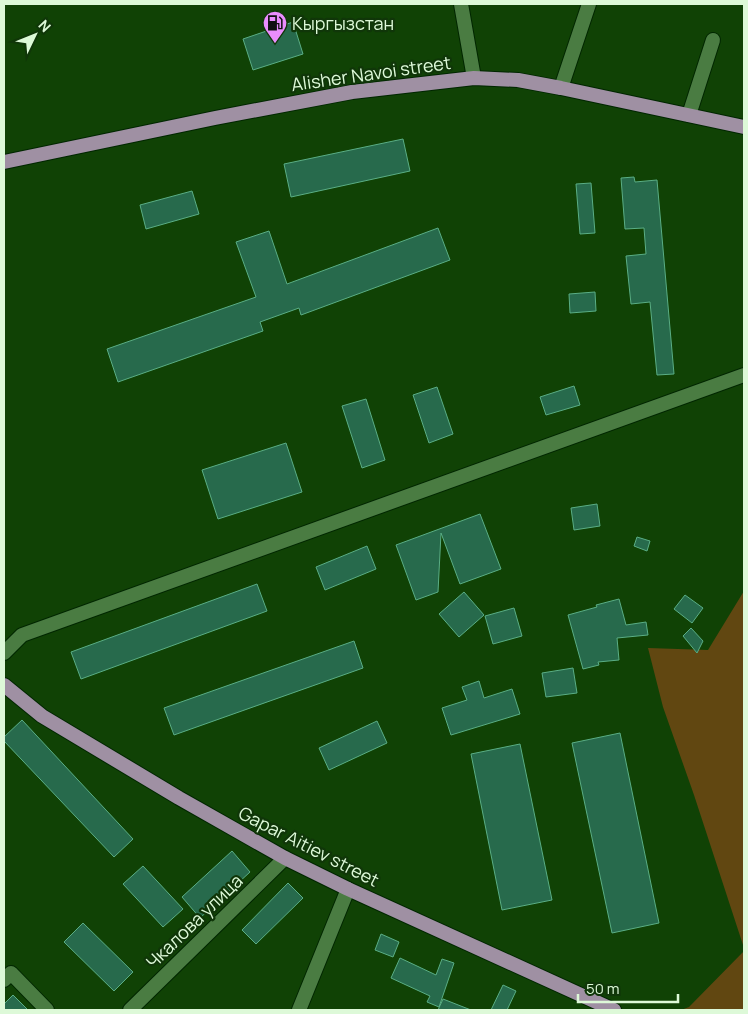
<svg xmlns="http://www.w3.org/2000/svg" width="748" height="1014" font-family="Manrope,sans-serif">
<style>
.green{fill:#614711}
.building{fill:#276a4c;stroke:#5aae85}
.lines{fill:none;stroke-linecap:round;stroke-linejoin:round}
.minor-casing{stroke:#012600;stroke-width:16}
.primary-casing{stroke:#012600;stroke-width:16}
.minor{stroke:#4a7c42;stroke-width:14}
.primary{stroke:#9f90a3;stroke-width:14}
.labels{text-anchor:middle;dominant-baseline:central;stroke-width:4.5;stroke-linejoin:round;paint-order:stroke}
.poi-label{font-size:18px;fill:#ddf9d8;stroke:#103609;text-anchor:start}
.street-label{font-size:18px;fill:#ddf9d8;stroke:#103609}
</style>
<rect width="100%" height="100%" fill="#104205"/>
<g class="green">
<path d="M744 591V948L694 795 663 707 648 648 708 650Z"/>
<path d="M744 951V1010H681L689 1007Z"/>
</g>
<g class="building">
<path d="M293 22 303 54 253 70 243 39Z"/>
<path d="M403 139 410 171 291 197 284 164Z"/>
<path d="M634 177 635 182 657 180 674 374 657 375 650 302 631 304 626 256 646 254 644 228 625 229 621 178Z"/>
<path d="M591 183 595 233 580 234 576 184Z"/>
<path d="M192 191 199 214 146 229 140 205Z"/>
<path d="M438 228 450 260 301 315 299 308 260 322 263 331 118 382 107 349 256 297 236 242 269 231 287 284Z"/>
<path d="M595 292 596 311 570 313 569 294Z"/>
<path d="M574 386 580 405 546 415 540 397Z"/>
<path d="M437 387 453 434 429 443 413 395Z"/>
<path d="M366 399 385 460 362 468 342 406Z"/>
<path d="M286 443 302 492 218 519 202 470Z"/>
<path d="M597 504 600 526 574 530 571 508Z"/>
<path d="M480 514 501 569 460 584 441 533 438 592 416 600 396 545Z"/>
<path d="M637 537 650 541 647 551 634 546Z"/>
<path d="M367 546 376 569 325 590 316 567Z"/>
<path d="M257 584 267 611 81 679 71 652Z"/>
<path d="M464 592 484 615 459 637 439 614Z"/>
<path d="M685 595 703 608 692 623 674 609Z"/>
<path d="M619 599 626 625 646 622 648 635 617 638 619 660 598 662 599 665 583 669 568 615 597 607 596 605Z"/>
<path d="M514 608 522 636 493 644 485 616Z"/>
<path d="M691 628 703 641 697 653 683 636Z"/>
<path d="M354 641 363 668 174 735 164 708Z"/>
<path d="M573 668 577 693 546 697 542 673Z"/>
<path d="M479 681 484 698 512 689 520 714 451 735 442 708 467 700 462 687Z"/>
<path d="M22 720 133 839 114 857 4 741V737Z"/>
<path d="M377 721 387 743 329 770 319 748Z"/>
<path d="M620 733 659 923 612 933 572 743Z"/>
<path d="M520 744 552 900 502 910 471 754Z"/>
<path d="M232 851 250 872 200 918 182 897Z"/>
<path d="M143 866 183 909 163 927 123 884Z"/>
<path d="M288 883 303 898 256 944 242 930Z"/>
<path d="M83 923 133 972 114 991 64 942Z"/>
<path d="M381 934 399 942 393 957 375 950Z"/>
<path d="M400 958 436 975 442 959 454 963 439 1007 427 1002 430 996 391 978Z"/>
<path d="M503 985 516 991 507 1010H491Z"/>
<path d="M13 995 28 1010H4V1004Z"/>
<path d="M443 999 471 1010H438Z"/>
</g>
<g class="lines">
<defs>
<g id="minor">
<path d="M461 4 474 78"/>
<path d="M561 88 589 4"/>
<path d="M689 115 713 40"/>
<path d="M4 653 22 635 744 375"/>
<path d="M4 980 11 973 47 1010"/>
<path d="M130 1010 285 858"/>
<path d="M299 1010 348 889"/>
</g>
<g id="primary">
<path d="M4 162 215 118 352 92 474 78 518 80 561 88 744 127"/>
<path d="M4 685 42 716 179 798 285 858 348 889 614 1010"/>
</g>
</defs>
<use href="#minor" class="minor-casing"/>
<use href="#primary" class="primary-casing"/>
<use href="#minor" class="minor"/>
<use href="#primary" class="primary"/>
</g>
<defs>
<symbol id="fuel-pin" viewBox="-11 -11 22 30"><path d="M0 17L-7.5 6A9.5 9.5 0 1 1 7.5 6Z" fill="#ea8dfd" stroke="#103609"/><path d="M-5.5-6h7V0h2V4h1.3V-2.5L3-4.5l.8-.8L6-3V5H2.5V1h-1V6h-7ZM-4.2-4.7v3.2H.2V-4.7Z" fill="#111"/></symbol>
</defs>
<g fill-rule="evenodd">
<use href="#fuel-pin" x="261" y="9" width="28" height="38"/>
</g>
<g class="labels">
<g class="poi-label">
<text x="292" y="23">Кыргызстан</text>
</g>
<g class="street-label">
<text transform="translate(371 73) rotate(-8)">Alisher Navoi street</text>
<text transform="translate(309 846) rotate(27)">Gapar Aitiev street</text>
<text transform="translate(194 921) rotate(-44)">Чкалова улица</text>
</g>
</g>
<rect width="748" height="1014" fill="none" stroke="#ddf9d8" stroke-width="10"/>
<g transform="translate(35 35) rotate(47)" stroke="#103609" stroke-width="4" paint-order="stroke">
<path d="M0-4L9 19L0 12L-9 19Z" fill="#ddf9d8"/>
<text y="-8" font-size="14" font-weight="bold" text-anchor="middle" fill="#ddf9d8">N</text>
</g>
<path d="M578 994v8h100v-8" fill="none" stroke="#ddf9d8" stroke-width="2.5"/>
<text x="586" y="994" font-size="15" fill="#ddf9d8" stroke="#103609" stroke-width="4" paint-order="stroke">50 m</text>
</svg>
